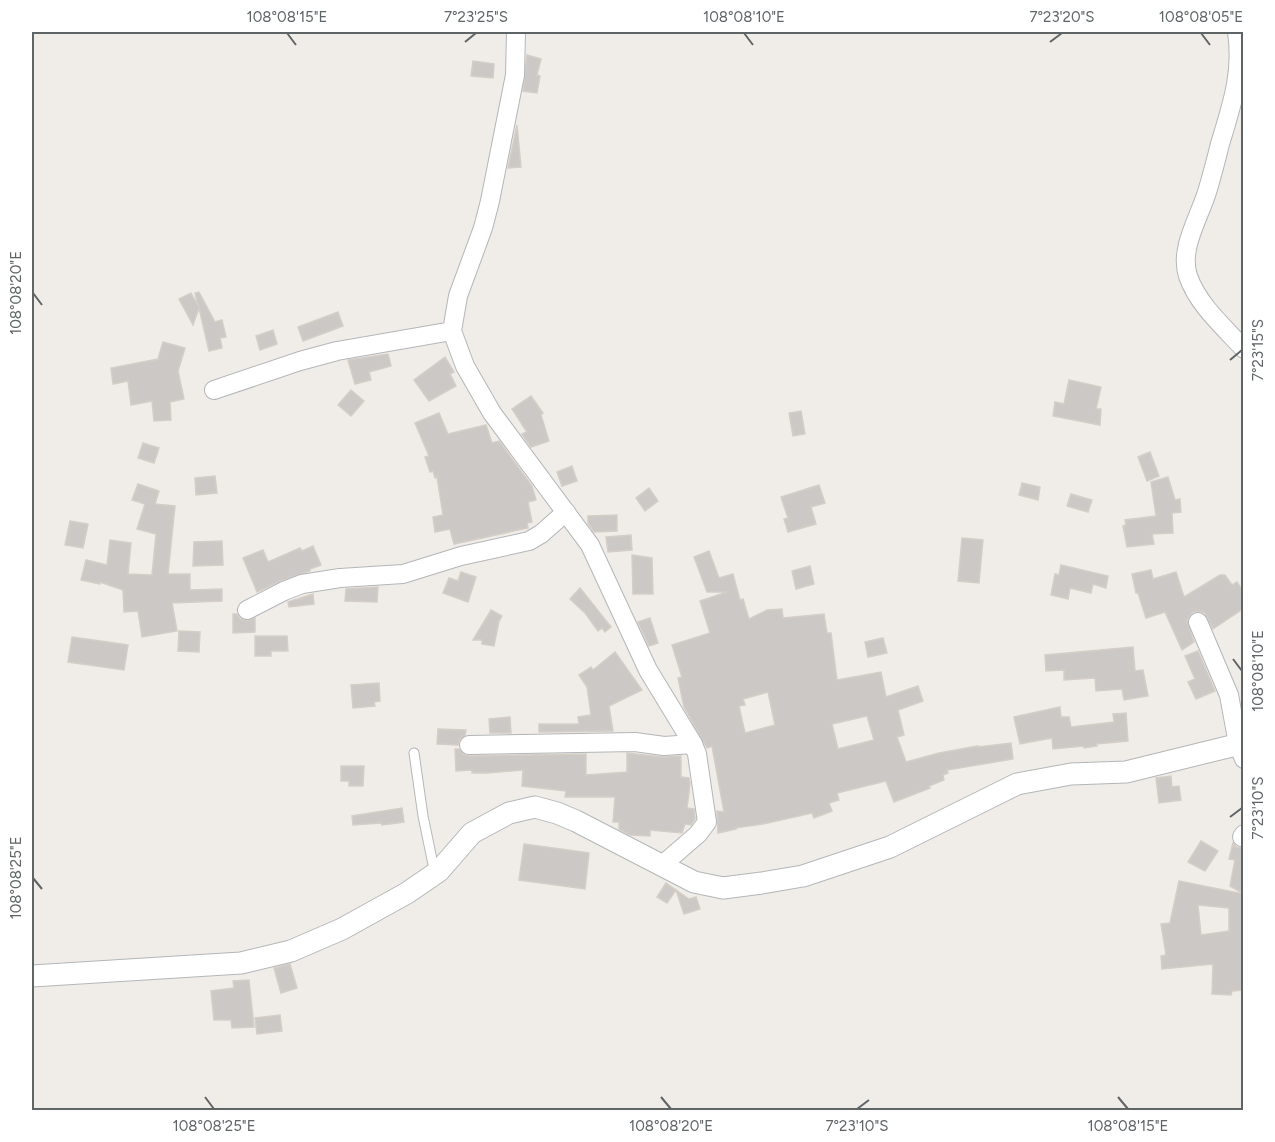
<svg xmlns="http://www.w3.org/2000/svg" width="1275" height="1142" font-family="Figtree,sans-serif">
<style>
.building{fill:#ccc8c5;stroke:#d5cec7;stroke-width:1.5;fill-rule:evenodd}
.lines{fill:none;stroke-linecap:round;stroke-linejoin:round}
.service-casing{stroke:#b3b6b9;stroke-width:11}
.minor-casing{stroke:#b3b6b9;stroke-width:20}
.tertiary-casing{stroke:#b3b6b9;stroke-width:23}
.service{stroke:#fff;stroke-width:9}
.minor{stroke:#fff;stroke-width:18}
.tertiary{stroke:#fff;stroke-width:21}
.ticks{fill:none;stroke:#5f6467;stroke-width:2}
.neatline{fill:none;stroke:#5f6467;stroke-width:2}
.ticks-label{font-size:15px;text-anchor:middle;fill:#5f6467}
</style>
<rect width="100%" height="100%" fill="#f0ede8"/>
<g class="building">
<path d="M527 55 541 59 537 75 540 76 537 93 523 91Z"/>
<path d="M473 61 494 64 493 78 471 76Z"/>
<path d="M517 125 521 167 508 168Z"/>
<path d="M199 292 215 322 222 320 226 337 220 338 222 348 209 351 199 308 193 325 179 299 191 293 198 306 195 293Z"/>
<path d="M338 312 343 326 303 341 298 327Z"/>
<path d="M273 330 277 344 260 350 256 336Z"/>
<path d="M163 342 185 348 178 371 184 399 170 402 171 420 154 421 152 401 131 405 128 381 113 384 111 368 158 359Z"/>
<path d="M388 354 391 366 369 372 371 380 355 384 348 360Z"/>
<path d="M445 357 454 372 450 374 456 386 429 401 414 380Z"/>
<path d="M1069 380 1101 387 1096 409H1101L1100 425 1053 416 1055 402 1064 404Z"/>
<path d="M351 390 364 401 351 416 338 405Z"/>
<path d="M531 396 543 413 541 415 549 441 531 447 522 434 527 432 512 409Z"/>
<path d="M801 411 805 434 793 436 789 413Z"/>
<path d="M439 413 448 434 486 425 492 443 499 441 532 486 536 500 528 502 532 522 527 523 528 528 454 544 450 529 435 532 433 517 443 515 437 477 435 478 433 471 430 472 425 457 429 456 415 423Z"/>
<path d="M143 443 159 448 154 463 138 458Z"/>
<path d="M1150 452 1159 476 1147 481 1138 457Z"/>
<path d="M572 466 577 481 562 486 557 472Z"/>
<path d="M215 476 217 493 196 495 195 478Z"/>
<path d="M1168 477 1175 500 1180 499 1181 512 1172 513 1173 533 1152 534 1154 544 1127 547 1123 526 1126 525 1125 520 1156 516 1151 482Z"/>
<path d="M1022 483 1040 487 1038 500 1019 495Z"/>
<path d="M138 484 159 491 155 504 175 506 168 574H190V590L222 589V601L172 603 177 631 142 637 138 611 124 612 123 590 100 582V584L81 580 86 560 107 565 110 540 131 543 128 574 152 575 156 534 137 529 145 504 132 500Z"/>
<path d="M819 485 825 503 811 507 816 524 788 532 784 519 788 518 781 497Z"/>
<path d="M649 488 658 501 645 511 636 498Z"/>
<path d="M1071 494 1092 500 1088 512 1067 506Z"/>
<path d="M617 515V531L594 532 588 523V516Z"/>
<path d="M70 521 88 524 83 548 65 545Z"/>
<path d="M631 535 632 550 608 552 606 537Z"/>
<path d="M962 538 983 540 979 583 958 581Z"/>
<path d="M222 541 223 565 193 566 194 542Z"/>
<path d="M313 546 321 565 310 569V571L280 581 257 592 243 558 263 550 268 562 300 548 302 551Z"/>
<path d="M709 551 719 578 733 574 740 600 743 599 749 619 767 610 782 609 783 618 824 614 827 633H831L837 680 881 672 886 697 918 686 923 701 898 710 904 735 897 737 906 762 939 753 978 746V747L1011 743 1013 759 947 770 948 773 943 775 944 780 929 786 930 788 894 802 886 781 837 793 839 800 829 803 832 811 814 818 812 813 763 824 735 828 736 829 718 833 717 811 724 812 712 746 707 748 684 707 678 678 682 677 672 645 710 633 700 601 727 592H707L694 557ZM768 692 775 725 745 733 739 706 745 705 743 699ZM867 716 874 740 838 749 832 724Z"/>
<path d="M632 555 652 558 653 594H633Z"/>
<path d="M1061 565 1108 576 1106 588 1093 584 1091 593 1070 588 1068 599 1051 595 1055 574 1059 575Z"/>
<path d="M810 566 814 584 796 589 792 571Z"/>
<path d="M1151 570 1153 579 1176 572 1184 597 1220 575H1225L1232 585 1237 582 1244 593V608L1213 629 1205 613 1200 611 1193 612 1189 616 1187 621 1194 642 1182 650 1165 612 1146 618 1138 593H1136L1132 574Z"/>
<path d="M461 572 476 577 468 602 443 593 449 578 458 581Z"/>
<path d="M378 587 377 602 345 601 346 589Z"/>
<path d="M580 588 611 627 605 632 602 628 598 631 585 613 570 599Z"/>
<path d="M313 594 314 604 289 607 288 602Z"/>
<path d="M491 610 502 616 499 621 494 646 482 644V640H473Z"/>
<path d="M233 614H237L240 619 246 621 255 618V632L233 633Z"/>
<path d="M650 618 658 643 649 646 638 622Z"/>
<path d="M179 631 200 632 199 652 178 651Z"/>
<path d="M255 636H287L288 651H271V656H255Z"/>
<path d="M72 637 128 645 124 670 68 662Z"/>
<path d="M883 638 887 653 868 657 865 642Z"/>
<path d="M1133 647 1135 671 1143 670 1148 696 1124 700 1122 689 1096 691 1095 678 1064 680V670L1046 671 1045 655Z"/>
<path d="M1198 651 1215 691 1196 699 1188 682 1195 679 1185 656Z"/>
<path d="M615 652 642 690 609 706 613 731 539 732V724H579L578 717 591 715 587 687 579 675 591 667 593 670Z"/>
<path d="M379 683 380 701 374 702 375 706 353 708 351 685Z"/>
<path d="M1060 707 1061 717H1069L1071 727 1114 722 1113 714 1126 713 1128 741 1096 744 1097 746 1084 748V746L1053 749 1052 738 1020 744 1014 717Z"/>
<path d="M510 717 511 733H490L489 719Z"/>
<path d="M438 729 466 730 465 735 460 739 458 745 437 744Z"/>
<path d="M455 749H459L463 754 469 756 586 754V775L627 772V753L663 757 681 756V777L689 778 690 784 687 808 694 809 695 819 691 825 685 824 682 833 650 830V836L630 835 619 829V822H613L615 797H565L566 791 522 786 523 770 487 773H472V770L456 771Z"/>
<path d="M341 766H364L363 786H349V781H341Z"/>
<path d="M1171 776 1172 787 1179 786 1181 800 1159 803 1156 778Z"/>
<path d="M402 808 404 822 382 825 381 823 353 825 352 816Z"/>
<path d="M1201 841 1218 851 1205 871 1188 862Z"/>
<path d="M1233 843 1236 847 1244 848V894L1230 886 1235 860 1229 859Z"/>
<path d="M524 844 589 853 585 889 519 880Z"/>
<path d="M1179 881 1244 894V990L1232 991 1231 995 1212 994 1213 964 1162 969 1161 956 1166 955 1161 924 1170 923ZM1198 905 1229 908V931L1201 935Z"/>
<path d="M666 883 689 899 696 897 700 909 684 914 676 890 667 903 657 897Z"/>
<path d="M290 964 297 988 281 993 274 968Z"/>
<path d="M249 980 254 1027 232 1028 231 1020H214L211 991 234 988 233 981Z"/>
<path d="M280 1015 282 1031 257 1034 255 1018Z"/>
</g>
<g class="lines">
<defs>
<path id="service" d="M414 753 423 816 435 874"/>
<g id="minor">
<path d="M516 32 515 75 490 201 483 228 458 296 452 331 465 366 492 413 590 545 648 670 693 744 697 754 707 822 698 834 661 866"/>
<path d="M1237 32C1243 73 1232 104 1220 144 1216 160 1212 176 1207 192 1199 218 1179 249 1188 276 1198 305 1224 327 1244 349"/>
<path d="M214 390 300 361 337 351 452 331"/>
<path d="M247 610 284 591 302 584 340 578 403 574 461 556 529 541 541 534 566 512"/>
<path d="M1198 622 1229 695 1238 744 1244 759"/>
<path d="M469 745 635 742 664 746 693 744"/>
<path d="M1242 837 1244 834"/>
</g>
<path id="tertiary" d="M32 976 241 963 291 951 342 929 407 893 439 871 472 833 509 813 535 807 557 813 576 821 694 882 723 888 762 883 803 876 890 847 1017 784 1071 774 1126 772 1244 743"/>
</defs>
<use href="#service" class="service-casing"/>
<use href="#minor" class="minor-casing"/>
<use href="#tertiary" class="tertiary-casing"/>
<use href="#service" class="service"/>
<use href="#minor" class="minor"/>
<use href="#tertiary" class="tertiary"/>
</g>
<path class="ticks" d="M287 33 296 45M744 33 753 45M1201 33 1210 45M465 42 476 33M1050 42 1062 33M33 293 42 305M1230 360 1242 350M1233 659 1242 671M1230 817 1242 808M33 878 42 889M205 1097 214 1109M661 1097 671 1109M1118 1097 1128 1109M857 1109 869 1100"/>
<rect width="1275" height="1142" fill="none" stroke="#ffffff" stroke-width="66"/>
<rect x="33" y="33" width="1209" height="1076" class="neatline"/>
<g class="ticks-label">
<text x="287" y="22">108°08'15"E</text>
<text x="476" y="22">7°23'25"S</text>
<text x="744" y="22">108°08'10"E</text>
<text x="1062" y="22">7°23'20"S</text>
<text x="1201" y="22">108°08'05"E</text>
<text transform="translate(16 293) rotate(-90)" y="5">108°08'20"E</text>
<text transform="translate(1258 350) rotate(-90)" y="5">7°23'15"S</text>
<text transform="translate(1258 671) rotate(-90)" y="5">108°08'10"E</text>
<text transform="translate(1258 808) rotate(-90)" y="5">7°23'10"S</text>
<text transform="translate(16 878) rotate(-90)" y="5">108°08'25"E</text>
<text x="214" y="1131">108°08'25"E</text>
<text x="671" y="1131">108°08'20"E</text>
<text x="857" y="1131">7°23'10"S</text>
<text x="1128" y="1131">108°08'15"E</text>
</g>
</svg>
